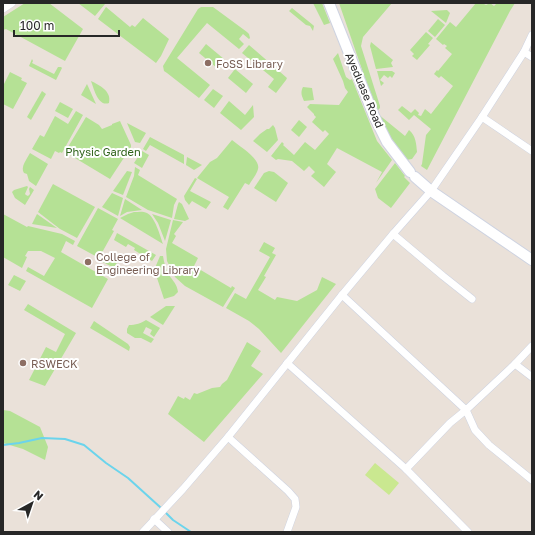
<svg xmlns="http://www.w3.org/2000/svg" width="535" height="535" font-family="'Golos Text',sans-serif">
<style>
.green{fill:#b5e195}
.pitch{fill:#cae890}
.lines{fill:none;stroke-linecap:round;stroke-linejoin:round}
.stream{stroke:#6bd4ec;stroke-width:2}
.street-casing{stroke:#ced3e1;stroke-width:8}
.secondary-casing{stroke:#ced3e1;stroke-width:12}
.street{stroke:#fff;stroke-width:7}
.secondary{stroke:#fff;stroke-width:10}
.education-dot{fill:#8d6e63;stroke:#fff;stroke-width:1.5}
.labels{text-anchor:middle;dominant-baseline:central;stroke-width:4;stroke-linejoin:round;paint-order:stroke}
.education-label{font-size:11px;fill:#785e54;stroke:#fff;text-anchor:start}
.street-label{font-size:11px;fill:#272727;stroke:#fff}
.park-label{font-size:11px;fill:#2e621a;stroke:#fff}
</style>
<rect width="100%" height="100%" fill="#eae1d9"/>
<g class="green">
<path d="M25 3H49L83 29 65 61 6 29 3 30V17Z"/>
<path d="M78 3H107L105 4 95 16Z"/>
<path d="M313 3H322L330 23 324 25Z"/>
<path d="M339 3H392L363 37 361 46 380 106V108L377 111 376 110Z"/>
<path d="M476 3H482L486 5 490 3 494 6 497 3H515L510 11 427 170 421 166 422 164 426 135 431 129 414 115 409 120 398 110 402 106 411 113 415 109 419 113 418 115 421 116 425 109 431 114 453 86 441 76 439 78 434 74 437 70 438 71 452 54 445 48 447 46 444 44 443 45 436 39 450 22 456 27Z"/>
<path d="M106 7 130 27 132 25 135 27 143 18 169 39 161 56 156 63 98 19Z"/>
<path d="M201 7H213L247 32 249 34 250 38 249 39 243 34 239 39 244 44 239 49 207 23 177 58 210 85 199 98 167 73 164 71 163 66 198 9Z"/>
<path d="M292 8 313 25 314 26 313 31 310 26 306 25 289 11Z"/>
<path d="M447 10 450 13 446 23 431 11Z"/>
<path d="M438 19 445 25 435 37 428 31Z"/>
<path d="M426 32 433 38 428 44 430 45 417 60 412 56 414 54 410 50Z"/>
<path d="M371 42 393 60 391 63 393 67 376 69 370 46Z"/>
<path d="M206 44 224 59 217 68 199 53Z"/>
<path d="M249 45 287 78 286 80 276 93 268 87 274 79 242 53Z"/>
<path d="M338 53 346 77 350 80 352 79 377 141 392 160 376 183 382 172 337 148 327 164 336 172 324 187 311 176 315 172 309 166 304 171 292 161 278 159 276 160 271 156 282 142 284 144 283 145 294 155 305 142 315 150 329 134 325 130 323 132 312 122 316 117 314 115V114L307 107 310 104 339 105 348 92 345 88 343 81 333 59Z"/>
<path d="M32 59 33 61 32 63 54 74 58 67H61L62 68 56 80 29 66Z"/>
<path d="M235 69 253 84 246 93 228 78Z"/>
<path d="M377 71H392L395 73 392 78 390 76 388 78 384 75 380 80 384 83 381 86Z"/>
<path d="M10 72 22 78 21 80 27 83 13 109 3 104V86Z"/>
<path d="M91 81C99 85 112 91 109 103 98 107 94 89 91 81Z"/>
<path d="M87 84 96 104 81 95Z"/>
<path d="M303 87 312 88 314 100 304 101C302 96 300 93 303 87Z"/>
<path d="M213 89 223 96 214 108 204 100Z"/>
<path d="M42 91 46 94 31 120 27 117Z"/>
<path d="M229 101 245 115 253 105 254 117 241 130 220 113Z"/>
<path d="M60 102 73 109 68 118 55 111Z"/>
<path d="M76 111 83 115 62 153 60 152 59 153 55 151 51 159 32 149 40 135 44 137 55 116 68 124Z"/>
<path d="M378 114 405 136 409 130C416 136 416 143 417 152L412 159 406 160 394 144Z"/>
<path d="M86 117 99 125 102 129 112 125V124L120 121 131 145V147L110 179 65 152Z"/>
<path d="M299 120 307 127 299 137 291 130Z"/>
<path d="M127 123 146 133 140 143 135 142Z"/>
<path d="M273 125 275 128 278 140 267 152 253 141 260 134 267 129H269Z"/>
<path d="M150 137 184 155V164L150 145 146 151 143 149Z"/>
<path d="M232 140C239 146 261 159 258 169 257 174 252 180 249 185L245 183 228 210 223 207 229 197 197 178 210 162 217 158Z"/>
<path d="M142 151 149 155 142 168 134 163Z"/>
<path d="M30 153 48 164 36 186 29 181 27 174 24 173C20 167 27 159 30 153Z"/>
<path d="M187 157 202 165 194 170 186 165Z"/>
<path d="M395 163 405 176 404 177 410 183 391 208 378 198 375 189Z"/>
<path d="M135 167 140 170 138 175 177 199 174 205 172 218 148 210 126 197 134 176Z"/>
<path d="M127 171 132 172 123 195 113 191Z"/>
<path d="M269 171 274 172 288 183 276 202 254 188 264 173Z"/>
<path d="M195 178 197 179 190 191 211 202 206 209 192 201 189 205 185 200 184 196Z"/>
<path d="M53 184 95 207 77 238 60 229 38 212Z"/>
<path d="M27 186 28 187 25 194 26 195 28 196 30 194 29 189 30 187 34 190 25 205 15 198 12 192 14 190Z"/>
<path d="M112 193 123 198 118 216 102 207Z"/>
<path d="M125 199 142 210 127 212 120 216Z"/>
<path d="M179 202 182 204 189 219 185 221 174 219 178 204Z"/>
<path d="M98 208 118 219 112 230 114 231 99 258 77 246Z"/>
<path d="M134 212C138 212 143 211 147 213 155 217 160 235 163 244L120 218 128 214Z"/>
<path d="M3 214 27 227 28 226 62 234 75 241 73 245 66 241 61 252 108 279 92 308 26 271 28 267 44 276 55 258 41 251H28L25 256 27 257 22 268 3 257Z"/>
<path d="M37 214 57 228 32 224Z"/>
<path d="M152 214 171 220 165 241 158 223Z"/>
<path d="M173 220 183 222 174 234 176 236 172 243 198 258 194 266 231 288 232 286 235 288 223 307 185 286 175 277 167 261 166 249Z"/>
<path d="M117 233 156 255 152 261 134 250 135 248 128 244 126 247 114 240Z"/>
<path d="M264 242 275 248 272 253 276 255 264 276 266 277 258 290 275 300 277 297 297 301 317 290 322 277 336 284 281 353 259 329 249 321 226 308 235 293 246 299 270 257 259 251Z"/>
<path d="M105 254 118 261 114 268 101 261Z"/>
<path d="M160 256H163C164 263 166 269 169 275 173 281 177 284 178 292L174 296 164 299 156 275 155 268Z"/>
<path d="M14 275 26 281 20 291 8 285Z"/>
<path d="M28 304 76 333 45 386 29 380 46 347 56 352 65 334 24 310Z"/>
<path d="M166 306H175L163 325 150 317Z"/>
<path d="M146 320 160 328 154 337 150 334 152 330 146 327 143 333 154 339 151 343 141 338H135L127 333V329L129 325C135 325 142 323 146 320Z"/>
<path d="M94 321 128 344 130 347 129 351 90 328Z"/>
<path d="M247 342 261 351 251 366 263 374 204 442 168 414 178 396 184 399 185 397 190 400 194 393 197 394 212 388 220 387 222 384 227 380Z"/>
<path d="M3 410 10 411 40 427 48 447 45 460 23 449 3 443Z"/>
</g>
<path class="pitch" d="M375 463 399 483 389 495 365 475Z"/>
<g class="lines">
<g class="stream">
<path d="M3 445 19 443 42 438 65 439 84 445 106 463 128 478 160 507"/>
<path d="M166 513 173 520 191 532"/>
</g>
<defs>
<g id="street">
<path d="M3 9 12 3"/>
<path d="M524 52 532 57"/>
<path d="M482 117 532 151"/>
<path d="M393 234 443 276 472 299"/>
<path d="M342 295 466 410 515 364 532 346"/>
<path d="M287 363 406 469 468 532"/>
<path d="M515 364 532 377"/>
<path d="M228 437 288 491 295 499 296 507 287 532"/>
<path d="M406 469 450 423 466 410 475 430 489 445 532 480"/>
<path d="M154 519 168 532"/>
<path d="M143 532 183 489 228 437 342 295 393 234 431 191 482 117 524 52 532 35"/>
</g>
<g id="secondary">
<path d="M329 3 374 116 387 142 410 172"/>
<path d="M415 177 431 191 532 260"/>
</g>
</defs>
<use href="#street" class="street-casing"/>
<use href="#secondary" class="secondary-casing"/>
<use href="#street" class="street"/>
<use href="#secondary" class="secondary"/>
</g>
<g class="education-dot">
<circle cx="208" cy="63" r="4"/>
<circle cx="88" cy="262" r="4"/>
<circle cx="23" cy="363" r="4"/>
</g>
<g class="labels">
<g class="education-label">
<text x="216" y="63">FoSS Library</text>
<text x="96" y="256">College of<tspan x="96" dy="13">Engineering Library</tspan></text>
<text x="31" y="363">RSWECK</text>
</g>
<g class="street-label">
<text transform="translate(365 90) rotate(67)">Ayeduase Road</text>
</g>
<g class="park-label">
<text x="103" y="151">Physic Garden</text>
</g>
</g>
<rect width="535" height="535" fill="none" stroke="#272727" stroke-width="8"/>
<g transform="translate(32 503) rotate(40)" stroke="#ffffff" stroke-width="3" paint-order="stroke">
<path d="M0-3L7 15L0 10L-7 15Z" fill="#272727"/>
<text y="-6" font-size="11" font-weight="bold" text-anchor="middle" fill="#272727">N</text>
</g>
<path d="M14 30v6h105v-6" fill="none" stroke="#272727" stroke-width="2"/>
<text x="20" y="30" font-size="12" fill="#272727" stroke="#ffffff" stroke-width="3" paint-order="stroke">100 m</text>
</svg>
